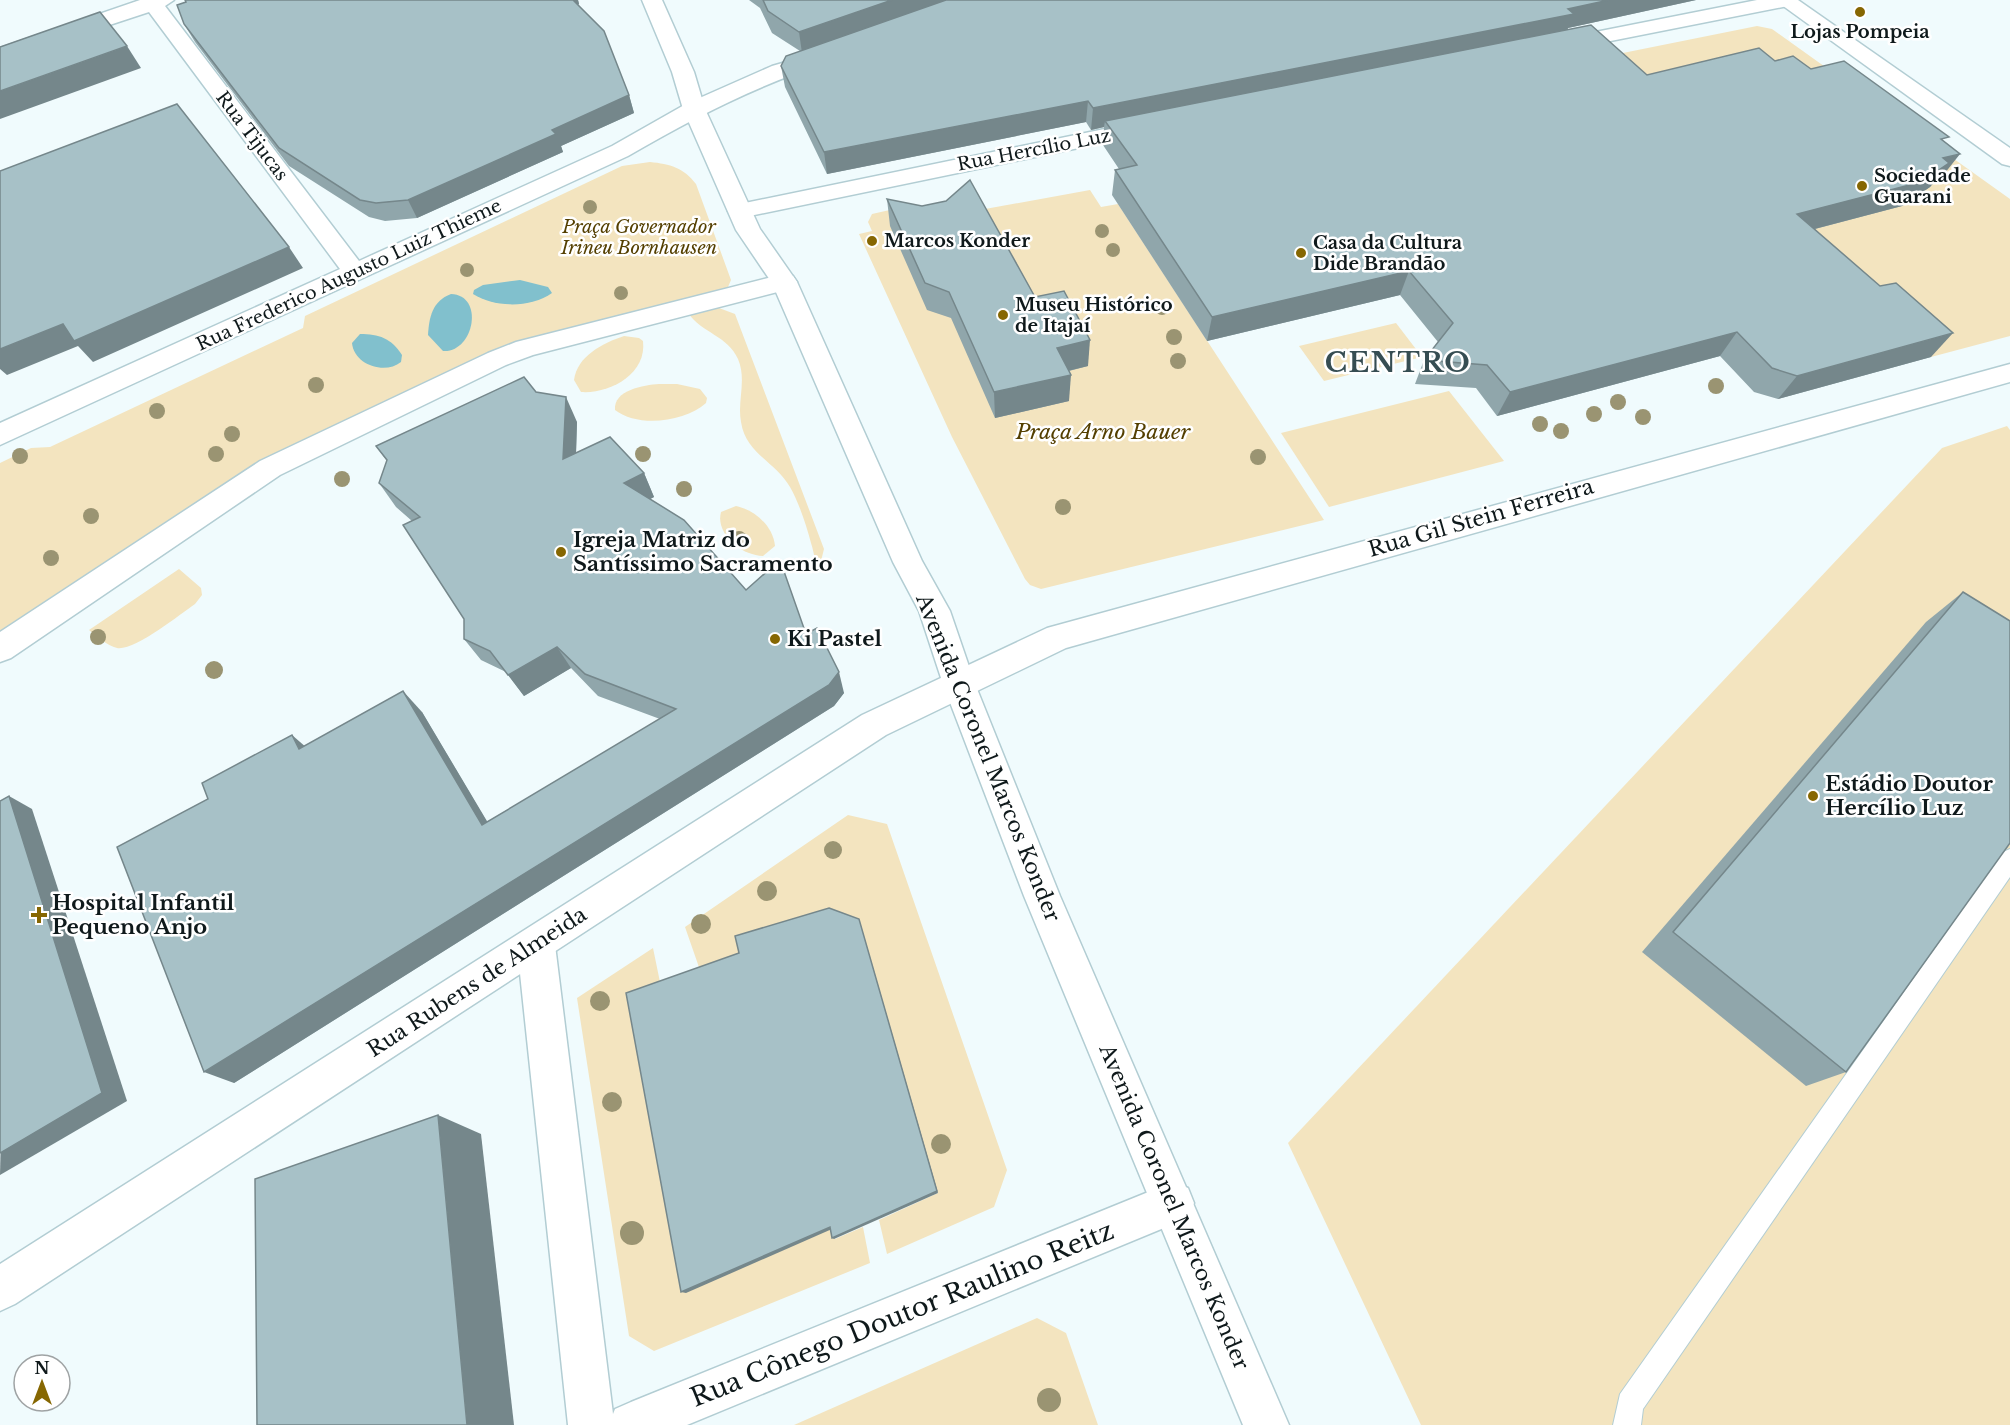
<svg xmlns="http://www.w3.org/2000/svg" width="2010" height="1425" font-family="'Libre Baskerville',serif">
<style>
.green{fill:#f3e4bf}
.water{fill:#81c0cd}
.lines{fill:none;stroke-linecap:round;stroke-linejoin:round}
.lane-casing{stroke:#b2cdd3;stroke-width:2}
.street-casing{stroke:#b2cdd3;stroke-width:3}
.secondary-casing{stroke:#b2cdd3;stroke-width:3}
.primary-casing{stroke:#b2cdd3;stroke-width:3}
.lane{fill:#fff;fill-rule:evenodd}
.street{fill:#fff;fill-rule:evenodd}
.secondary{fill:#fff;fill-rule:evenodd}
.primary{fill:#fff;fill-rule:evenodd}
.tree{fill:#9a9472}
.wall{fill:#90a6ab}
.shaded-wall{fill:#75878b}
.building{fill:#a7c1c7;stroke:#75878b;stroke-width:1.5}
.poi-dot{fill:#866702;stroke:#fff;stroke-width:2}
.labels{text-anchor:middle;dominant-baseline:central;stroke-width:5;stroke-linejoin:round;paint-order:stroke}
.far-poi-label{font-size:18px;font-weight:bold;fill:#0f191b;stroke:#fff;text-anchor:start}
.far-street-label{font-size:18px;fill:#0f191b;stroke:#fff}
.far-park-label{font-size:18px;font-style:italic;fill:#543f00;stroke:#fff}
.park-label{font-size:21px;font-style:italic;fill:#543f00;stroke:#fff}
.street-label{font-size:21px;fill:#0f191b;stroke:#fff}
.poi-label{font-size:21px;font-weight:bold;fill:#0f191b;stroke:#fff;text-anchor:start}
.near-street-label{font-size:26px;fill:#0f191b;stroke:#fff}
.district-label{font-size:27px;font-weight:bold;letter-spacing:1.5px;fill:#364d52;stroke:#fff}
</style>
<rect width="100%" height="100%" fill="#f0fbfd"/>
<g class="green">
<path d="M1757 26 1772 29 2010 199V336L1931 357 1593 59Z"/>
<path d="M650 162C670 164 684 168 696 184L731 280 728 287 722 290 533 337 475 360 0 636V463L31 448 50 447 303 328 305 316 622 166Z"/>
<path d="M1090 190 1101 207 1118 204 1324 520 1041 589 1030 585 1025 579 952 437 859 234 872 231 868 222 872 214 903 207 914 209 969 195 985 209Z"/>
<path d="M719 308 735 314 824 549 819 569C814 560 814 552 811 543 806 524 799 503 790 487 775 461 746 454 741 422 737 401 747 380 738 359 728 336 702 333 688 313Z"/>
<path d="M1396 323 1422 357 1324 381 1299 346Z"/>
<path d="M624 336 639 338 643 341C647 374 610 394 581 392L574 380C577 356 603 343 624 336Z"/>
<path d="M659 384H677L700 389 707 398 706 403C685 422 638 428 615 410 613 390 644 385 659 384Z"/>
<path d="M1449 391 1504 461 1329 507 1281 433Z"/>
<path d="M2007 426 2010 430V1425H1421L1288 1143 1942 448Z"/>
<path d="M736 506C755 510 773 526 775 546L763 556C742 556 715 534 721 512Z"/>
<path d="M179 569 201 588 202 595 195 604C179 615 135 651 117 648 107 646 96 635 89 630Z"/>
<path d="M848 815 887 824 1007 1170 994 1207 887 1254 879 1220 938 1193 742 959 701 973 685 927Z"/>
<path d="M653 948 661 987 832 1229 835 1239 863 1227 870 1263 654 1351 629 1336 577 998Z"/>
<path d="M1037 1318 1066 1333 1098 1425H794Z"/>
</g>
<g class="water">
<path d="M520 280 548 287 552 293C531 308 495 308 473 294L474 290 483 285Z"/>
<path d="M451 294C485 295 474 353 443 351L428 335C429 318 432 301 451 294Z"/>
<path d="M360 334C379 334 391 338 402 355L401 362C385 375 354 365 352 343Z"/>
</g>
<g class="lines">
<defs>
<path id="lane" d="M2010 849V877L1643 1409 1641 1425H1613L1620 1394 2003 852Z"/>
<g id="street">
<path d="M1757 0H1798L1795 4 1788 6 1560 51 1553 49 1550 45 1553 41 1560 39Z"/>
<path d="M1148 120 1156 122 1159 127 1156 132 740 218 732 216 728 211 732 206 740 204Z"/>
<path d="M784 274 793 276 797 282 793 288 533 355 506 365 280 475 11 658 0 662V632L260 461 488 353 516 342Z"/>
<path d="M536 927 549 932 555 945 613 1414 615 1409 631 1402 1173 1182 1188 1188 1194 1203 1188 1218 687 1425H568L517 945 523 932Z"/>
</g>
<g id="secondary">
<path d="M140 0H174L165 6 359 261 612 146 686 104 772 66 824 51 831 53 835 57 831 61C758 85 695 117 628 156L0 445V423L340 269 149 12 0 61V48Z"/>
<path d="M2010 364V382L1066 648 886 735 15 1304 0 1311V1264L862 715 1047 628Z"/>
</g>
<g id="primary">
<path d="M642 0H662L694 72 705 109 760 229 797 282 922 561 950 611 975 684 1060 896 1289 1425H1243L1024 896 943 684 919 611 893 562 772 283 736 230 683 109 672 72Z"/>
<path d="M1775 0H1798L2010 148V166L2002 164Z"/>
</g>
</defs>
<use href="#lane" class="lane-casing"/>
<use href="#street" class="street-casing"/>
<use href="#secondary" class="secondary-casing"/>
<use href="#primary" class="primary-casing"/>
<use href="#lane" class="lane"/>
<use href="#street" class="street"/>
<use href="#secondary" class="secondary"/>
<use href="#primary" class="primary"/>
</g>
<g class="tree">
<circle cx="590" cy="207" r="7"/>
<circle cx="1102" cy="231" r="7"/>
<circle cx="1113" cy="250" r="7"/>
<circle cx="467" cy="270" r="7"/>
<circle cx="621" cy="293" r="7"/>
<circle cx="1162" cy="308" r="7"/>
<circle cx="1174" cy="337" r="8"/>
<circle cx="1178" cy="361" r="8"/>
<circle cx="316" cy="385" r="8"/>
<circle cx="1716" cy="386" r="8"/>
<circle cx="1618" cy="402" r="8"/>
<circle cx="157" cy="411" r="8"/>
<circle cx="1594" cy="414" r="8"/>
<circle cx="1643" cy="417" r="8"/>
<circle cx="1540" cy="424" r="8"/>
<circle cx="1561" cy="431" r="8"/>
<circle cx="232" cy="434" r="8"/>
<circle cx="216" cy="454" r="8"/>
<circle cx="643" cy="454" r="8"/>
<circle cx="20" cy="456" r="8"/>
<circle cx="1258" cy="457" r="8"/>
<circle cx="342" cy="479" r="8"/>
<circle cx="684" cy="489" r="8"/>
<circle cx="1063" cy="507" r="8"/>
<circle cx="91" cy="516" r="8"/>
<circle cx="739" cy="539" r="8"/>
<circle cx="51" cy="558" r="8"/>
<circle cx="98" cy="637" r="8"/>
<circle cx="214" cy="670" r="9"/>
<circle cx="833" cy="850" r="9"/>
<circle cx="767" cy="891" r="10"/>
<circle cx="701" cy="924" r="10"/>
<circle cx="600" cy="1001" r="10"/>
<circle cx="612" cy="1102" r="10"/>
<circle cx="941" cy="1144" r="10"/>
<circle cx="632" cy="1233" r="12"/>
<circle cx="1049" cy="1400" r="12"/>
</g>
<g class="wall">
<path d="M185 0H578L579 4 578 5 629 95 634 113 561 146 563 152 417 218 385 221 369 217 289 166 195 42 184 24 186 2Z"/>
<path d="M749 0H1696L1568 28 1567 30 1647 75 1775 61 1811 69 1945 142 1941 178 1936 180 1930 187 1902 206 1815 229 1931 357 1778 399 1754 392 1720 356 1497 416 1476 388 1415 384 1424 360 1438 342 1400 295 1207 341 1112 195 1115 170 1119 169 1103 145 1104 127 1091 130 1086 122 827 174 785 87 781 66 800 51 772 33 760 8Z"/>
<path d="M887 199 1035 297 1088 366 1069 371V401L995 418 951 318 927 310 890 226Z"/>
<path d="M536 392 577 422 576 453 644 473 654 497 650 499 746 590 806 634 844 693 834 706 234 1083 208 799 304 746 422 712 487 822 660 719 598 696 571 668 524 696 506 672 481 660 464 639V619L412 521 396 507 379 483 387 461 376 446Z"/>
<path d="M1963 592 1846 1072 1806 1086 1642 952 1926 622Z"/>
</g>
<g class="shaded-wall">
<path d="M567 0H578L579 4 569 8Z"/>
<path d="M892 0H956L802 53 799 32Z"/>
<path d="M1609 0H1696L1568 28 1565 36 1105 121 1104 127 1091 130 1093 108Z"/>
<path d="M127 46 141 68 0 119V91Z"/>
<path d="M629 95 634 113 561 146 563 152 417 218 408 200 552 130Z"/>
<path d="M1088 101 1086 122 827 174 824 152Z"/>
<path d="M1960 154 1941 178 1936 180 1930 187 1902 206 1780 238 1797 214 1943 158Z"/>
<path d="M289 247 303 268 93 362 78 346 7 375 0 369V349L63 324Z"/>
<path d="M1409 271 1400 295 1207 341 1212 317Z"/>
<path d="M1737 332 1720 356 1497 416 1510 392Z"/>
<path d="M1953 333 1931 357 1778 399 1797 376Z"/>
<path d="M1090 340 1088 366 1055 374 1057 348Z"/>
<path d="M1071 375 1069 401 995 418 994 392Z"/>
<path d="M566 397 577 422 575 484 563 459Z"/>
<path d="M644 473 654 497 635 507 624 483Z"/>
<path d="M557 647 571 668 524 696 508 675Z"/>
<path d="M839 672 844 693 834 706 234 1083 204 1072Z"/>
<path d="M403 691 422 712 500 843 482 825Z"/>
<path d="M292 735 315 755 299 749Z"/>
<path d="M9 796 32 809 127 1101 0 1175Z"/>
<path d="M859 919 938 1193 834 1239 832 1238Z"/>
<path d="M438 1115 481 1134 514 1425H467Z"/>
<path d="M830 1227 832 1229 686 1293 681 1292Z"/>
</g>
<g class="building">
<path d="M185 0H573L604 31 629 95 552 130 556 134 408 200 376 203 360 200 279 148 184 24 177 5 186 2Z"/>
<path d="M763 0H892L799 32 768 11Z"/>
<path d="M946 0H1609L1568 9 1574 14 1093 108 1088 101 824 152 781 66 786 56Z"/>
<path d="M100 12 127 46 0 91V47Z"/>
<path d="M1591 25 1647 75 1759 48 1775 61 1793 56 1811 69 1844 61 1949 137 1941 139 1960 154 1943 158 1949 163 1921 182 1797 214 1880 286 1896 283 1953 333 1797 376 1772 368 1737 332 1510 392 1487 365 1424 360 1453 323 1409 271 1212 317 1115 170 1137 165 1105 121Z"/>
<path d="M177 104 289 247 74 341 63 324 0 349V171Z"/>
<path d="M970 180 1035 297 1064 291 1090 340 1057 348 1071 375 994 392 949 292 925 283 887 199 922 206 946 201Z"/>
<path d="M524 377 536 392 566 397 563 459 610 437 644 473 624 483 684 520 746 590 780 560 806 634 817 628 839 672 829 685 204 1072 117 847 208 799 202 783 292 735 299 749 403 691 482 825 676 709 585 674 557 647 508 675 490 651 464 639V619L403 525 420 517 379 483 387 460 376 446Z"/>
<path d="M1963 592 2010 621V843L1846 1072 1673 932Z"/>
<path d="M9 796 102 1093 0 1153V801Z"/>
<path d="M829 908 859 919 937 1191 832 1238 830 1227 681 1292 626 993 739 953 735 936Z"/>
<path d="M438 1115 467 1425H257L255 1179Z"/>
</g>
<g class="poi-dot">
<circle cx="1860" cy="12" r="6"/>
<circle cx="1862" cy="186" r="6"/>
<circle cx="872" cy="241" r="6"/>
<circle cx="1301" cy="253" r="6"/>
<circle cx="1003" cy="315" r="6"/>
<circle cx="561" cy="552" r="6"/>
<circle cx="775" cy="639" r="6"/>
<circle cx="1813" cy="796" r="6"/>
<path d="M36 906h6v6h6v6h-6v6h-6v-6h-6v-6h6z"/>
</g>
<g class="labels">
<g class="far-poi-label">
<text x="1860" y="32" text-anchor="middle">Lojas Pompeia</text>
<text x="1874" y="176">Sociedade<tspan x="1874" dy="21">Guarani</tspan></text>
<text x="884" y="241">Marcos Konder</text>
<text x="1313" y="243">Casa da Cultura<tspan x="1313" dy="21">Dide Brandão</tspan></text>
<text x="1015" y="305">Museu Histórico<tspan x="1015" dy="21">de Itajaí</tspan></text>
</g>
<g class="far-street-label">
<text transform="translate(252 136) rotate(53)">Rua Tijucas</text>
<text transform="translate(1034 150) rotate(-11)">Rua Hercílio Luz</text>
<text transform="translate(349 275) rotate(-25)">Rua Frederico Augusto Luiz Thieme</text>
</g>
<g class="far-park-label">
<text x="639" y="227">Praça Governador<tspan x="639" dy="21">Irineu Bornhausen</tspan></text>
</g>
<g class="park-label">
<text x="1103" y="432">Praça Arno Bauer</text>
</g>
<g class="street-label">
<text transform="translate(1481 518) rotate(-16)">Rua Gil Stein Ferreira</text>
<text transform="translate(988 758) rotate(68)">Avenida Coronel Marcos Konder</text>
<text transform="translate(477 982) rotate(-33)">Rua Rubens de Almeida</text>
<text transform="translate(1174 1207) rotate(67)">Avenida Coronel Marcos Konder</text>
</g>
<g class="poi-label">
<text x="573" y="540">Igreja Matriz do<tspan x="573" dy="24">Santíssimo Sacramento</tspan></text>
<text x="787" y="639">Ki Pastel</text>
<text x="1825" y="784">Estádio Doutor<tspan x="1825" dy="24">Hercílio Luz</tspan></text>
<text x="52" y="903">Hospital Infantil<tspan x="52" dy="24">Pequeno Anjo</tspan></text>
</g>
<g class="near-street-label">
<text transform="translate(902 1314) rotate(-22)">Rua Cônego Doutor Raulino Reitz</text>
</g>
<g class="district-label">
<text x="1398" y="362">CENTRO</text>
</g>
</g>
<g transform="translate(42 1383)"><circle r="28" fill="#ffffff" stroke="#9fa3a4" stroke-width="1.5"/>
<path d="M0-4.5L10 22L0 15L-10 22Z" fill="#866702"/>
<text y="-9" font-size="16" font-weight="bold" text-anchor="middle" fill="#0f191b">N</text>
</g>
</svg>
